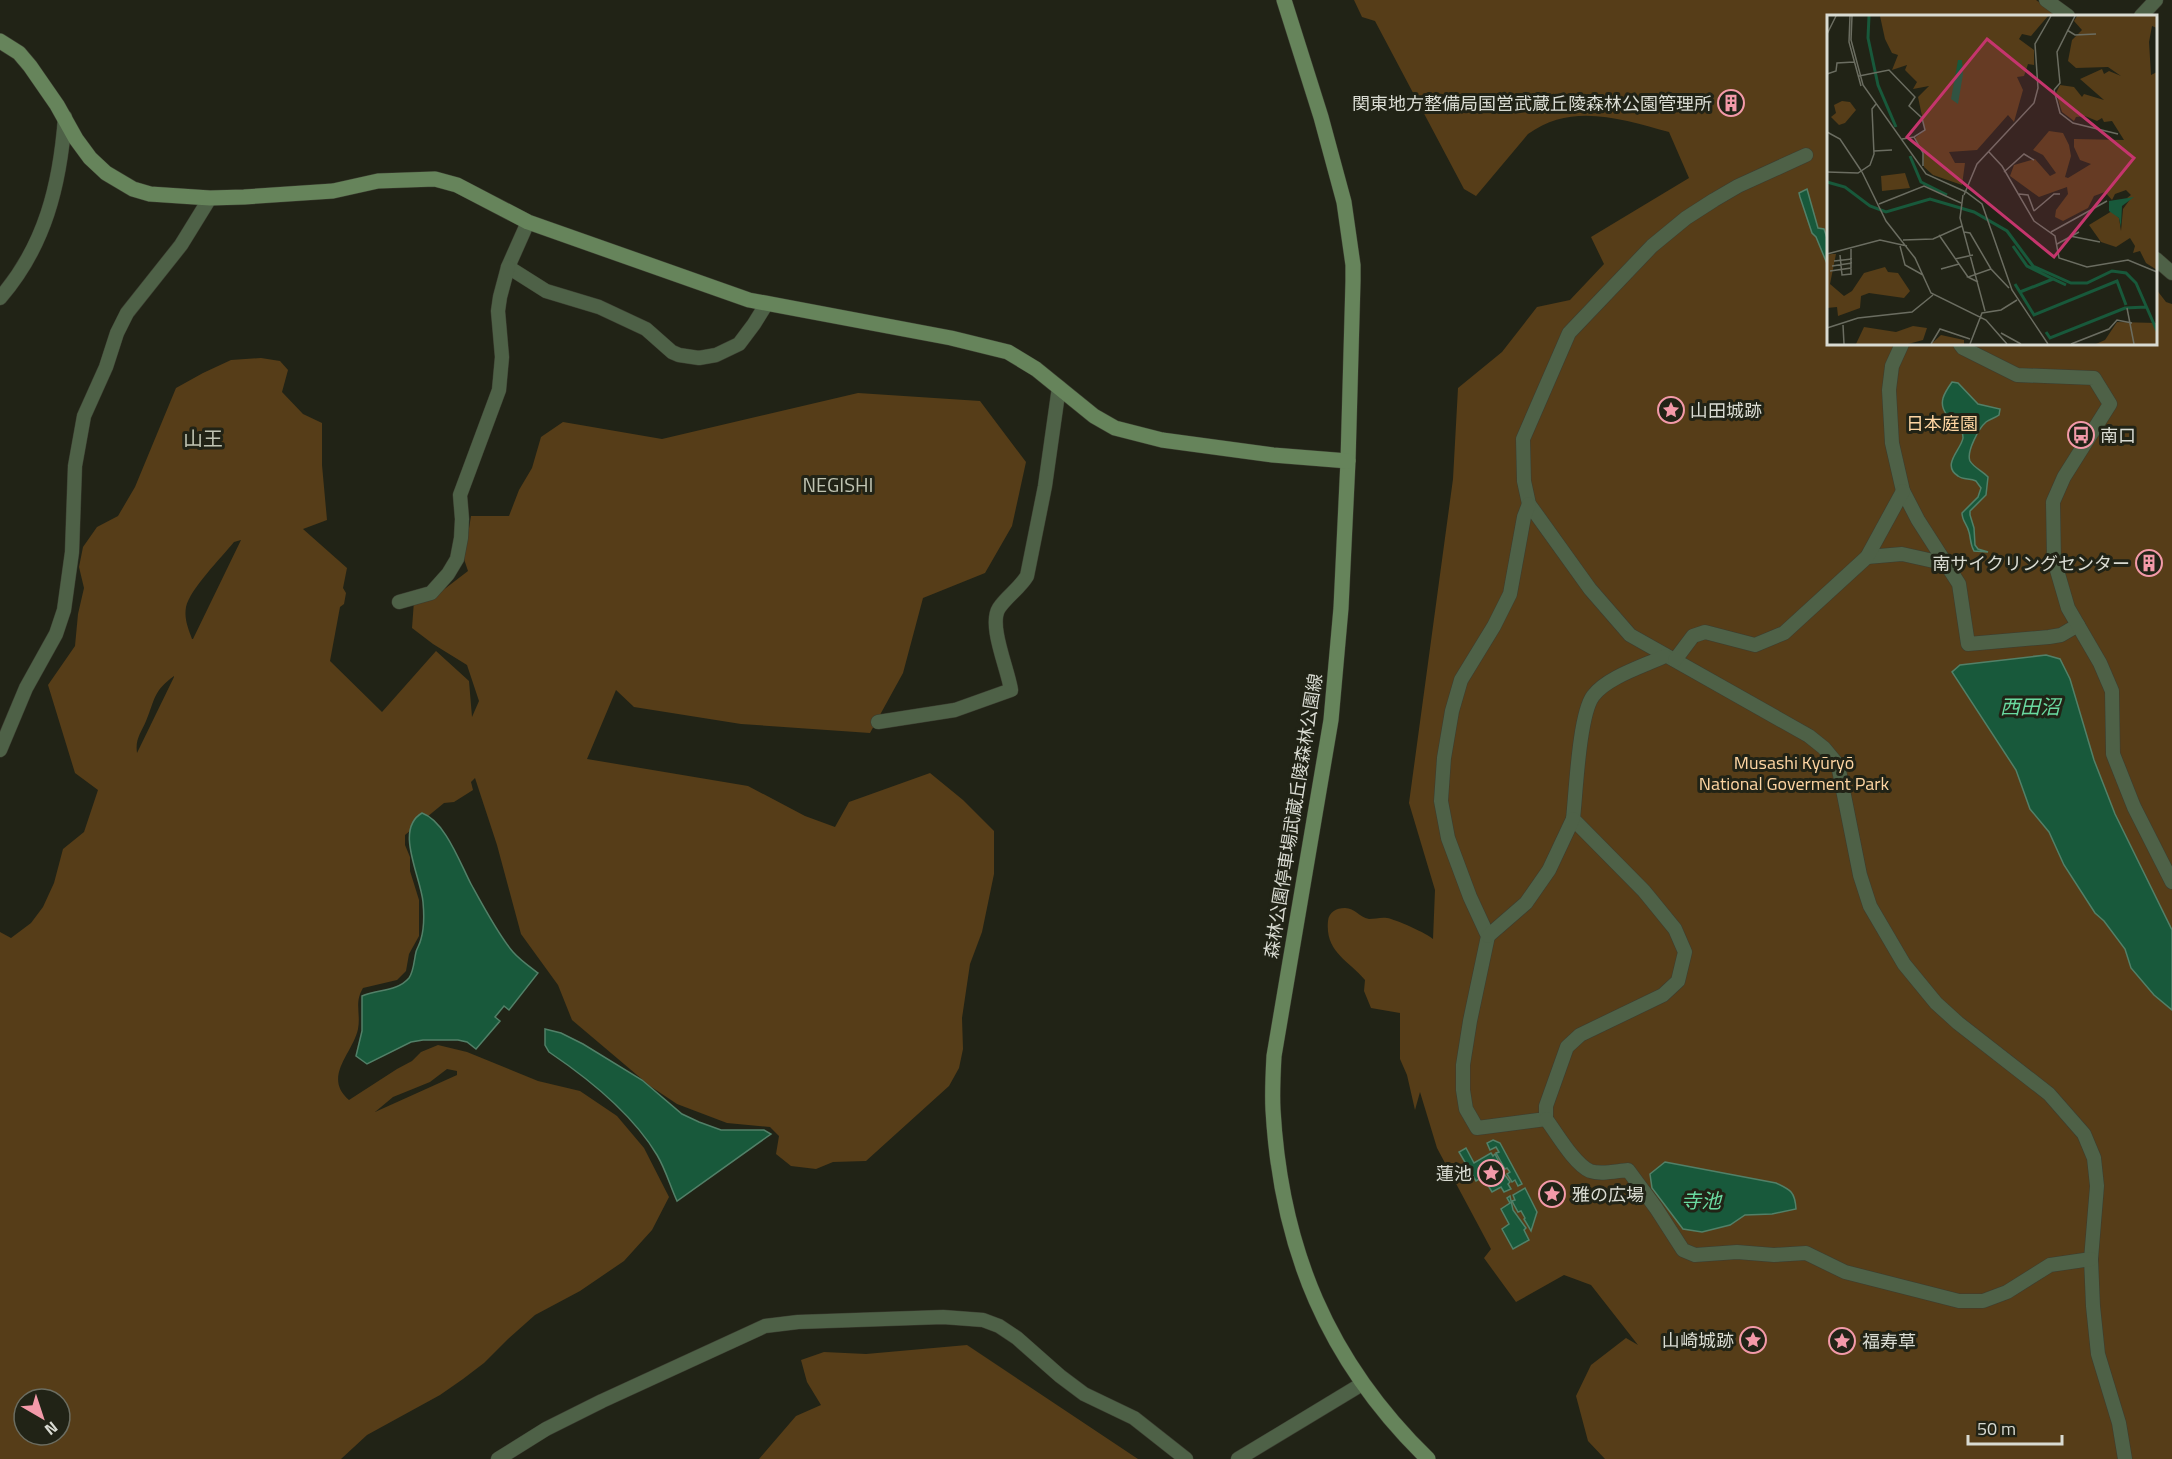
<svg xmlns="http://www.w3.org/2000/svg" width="2172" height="1459" font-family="'Titillium Web','Noto Sans JP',sans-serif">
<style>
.green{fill:#563d18;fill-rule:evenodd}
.water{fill:#18593b;stroke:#528068;stroke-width:1.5}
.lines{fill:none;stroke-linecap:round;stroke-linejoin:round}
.street-casing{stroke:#3b3d30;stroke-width:15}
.secondary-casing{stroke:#3b3d30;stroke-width:16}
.street{stroke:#4e6147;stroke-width:14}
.secondary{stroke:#66845b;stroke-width:15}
.labels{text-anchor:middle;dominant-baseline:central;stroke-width:6;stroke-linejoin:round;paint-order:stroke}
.poi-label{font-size:18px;fill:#d9dbd2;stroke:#212316;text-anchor:end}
.park-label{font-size:18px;fill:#fed5a2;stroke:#212316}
.street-label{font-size:18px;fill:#d9dbd2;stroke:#212316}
.neighbourhood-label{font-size:20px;fill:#c0c4b2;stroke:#212316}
.water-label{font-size:20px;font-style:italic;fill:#6adaa0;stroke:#212316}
.inset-river{fill:none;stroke:#18593b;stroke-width:3}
.inset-road{fill:none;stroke:#6b6d61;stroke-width:1.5}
.view{fill:#c5356d;fill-opacity:0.15;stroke:#c5356d;stroke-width:3}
.inset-edge{fill:none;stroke:#d9dbd2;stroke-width:3}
</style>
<rect width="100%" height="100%" fill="#212316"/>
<g class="green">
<path d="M1354 0H2036L2059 16H1828V344H2156V289L2166 302 2172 304V1459H1605L1588 1441 1576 1396 1591 1365 1626 1338 1638 1345 1591 1285 1564 1275 1516 1302 1484 1258 1491 1249 1437 1148 1420 1092 1415 1110 1407 1075 1400 1059V1013L1371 1008 1364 991 1365 980C1348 960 1325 952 1328 921 1329 912 1336 908 1345 908 1355 908 1359 917 1369 919 1375 919 1381 917 1387 918 1395 919 1428 934 1433 939L1435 890 1409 803 1453 479 1458 388 1502 352 1537 307 1570 300 1604 264 1591 237 1689 178 1669 132C1621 119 1572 102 1528 134L1476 196 1464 189 1375 21 1362 17Z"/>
<path d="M261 358 280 361 288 370 282 392 303 414 322 423V465L327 520 303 529 347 568 343 588 346 593 344 604 340 607 330 661 382 712 436 651 469 681 472 717 479 701 467 665 433 644 412 628 414 601 438 594 468 571 464 559 471 516H509L519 490 532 468 541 437 563 422 662 439 858 393 980 401 1026 462 1012 526 985 573 923 598 903 673 870 733 741 724 634 707 616 690 587 759 748 786 805 816 835 827 849 802 930 773 963 800 994 831V874L982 932 970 964 962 1018 963 1049 959 1068 949 1086 866 1161 833 1162 816 1169 791 1166 776 1154 779 1136 770 1127 727 1123 677 1104 650 1086 572 1020 558 985 521 934 497 845 475 778 471 782 473 790 454 802 444 803 405 835V845L410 857V871L419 900V936L409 954 406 971 397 980 363 988C354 1003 361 1013 358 1029 353 1053 322 1077 349 1100L397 1069 412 1061 421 1052 438 1045 467 1052 538 1081 580 1091 617 1116 644 1148 669 1197 652 1230 624 1261 580 1291 535 1315 508 1339 484 1363 463 1379 440 1395 367 1435 341 1459H0V932L11 938 31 923 43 907 54 883 63 849 84 832 98 790 75 773 48 685 75 646 78 614 84 588 79 567 83 547 97 527 118 516 135 487 176 388 203 373 231 360ZM241 540 193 639H192C188 628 184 619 186 607 190 589 222 557 234 542ZM174 676V677L137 753C135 739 141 733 146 721 155 700 153 691 174 676ZM447 1069 457 1071V1075L375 1112 393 1097 430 1082ZM24 1399H60V1435H24Z"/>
<path d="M967 1345 1138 1459H759L796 1416 821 1405 807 1382 801 1360 824 1352 866 1354Z"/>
</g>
<g class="water">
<path d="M1807 189 1818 228 1824 229 1828 241V266L1816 237 1812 233 1800 197 1799 193Z"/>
<path d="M1952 382 1958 383 1978 404 2000 409 1999 415C1995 418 1990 419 1986 422 1979 428 1966 452 1970 461 1974 468 1983 471 1988 477L1986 495 1970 511V515L1974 528 1975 545 1978 549 1988 552 1974 551C1970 544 1971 539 1969 532 1967 524 1962 521 1962 513L1978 497 1981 488 1976 481C1970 478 1963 480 1958 476 1941 465 1961 450 1963 438 1963 434 1961 428 1960 424 1957 421 1949 418 1947 415 1937 403 1945 392 1952 382Z"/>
<path d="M2046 655 2060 659 2070 679 2094 760 2115 814 2172 930V1010L2154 995 2131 968 2125 949 2104 921 2095 913 2064 865 2049 832 2030 809 2016 770 1952 672 1960 665Z"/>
<path d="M422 813C445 821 460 863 471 884 482 904 499 936 513 952 520 960 530 967 538 973L509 1010 504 1006 495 1017 500 1021 476 1049 467 1042 458 1040H423L411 1042 367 1064 356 1056 362 1031V996C377 989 397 992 409 978 414 971 414 960 416 952 417 948 420 944 421 939 424 929 424 913 423 902 421 877 394 829 422 813Z"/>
<path d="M545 1029 561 1033 583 1044 642 1080 682 1114 699 1122 721 1130H764L771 1134 677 1201C670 1186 666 1170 657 1155 632 1113 589 1079 549 1052L545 1045Z"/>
<path d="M1493 1140 1500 1143 1522 1184 1518 1186 1515 1180 1512 1182 1507 1174 1510 1172 1507 1168 1505 1169 1496 1153 1499 1152 1496 1147 1490 1150 1487 1143Z"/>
<path d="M1466 1148 1474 1163 1491 1153 1493 1156 1495 1154 1503 1170 1502 1171 1510 1182 1508 1184 1511 1189 1504 1192 1501 1187 1492 1192 1483 1177 1476 1181 1459 1152Z"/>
<path d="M1665 1162 1776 1183C1791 1190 1795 1192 1796 1209L1772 1214 1745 1215 1730 1225 1702 1232 1683 1229 1652 1188 1650 1174Z"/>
<path d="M1525 1188 1537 1212 1531 1231 1524 1219 1525 1218 1521 1211 1518 1212 1512 1201 1515 1200 1513 1195Z"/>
<path d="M1510 1196 1513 1210 1526 1228 1524 1230 1529 1240 1513 1249 1502 1229 1509 1224 1501 1209 1510 1203 1507 1198Z"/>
</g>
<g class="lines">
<defs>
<g id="street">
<path d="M2046 0 2068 16"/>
<path d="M2141 16 2156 0"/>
<path d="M1806 155 1738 186 1714 200 1686 218 1652 246 1569 333 1523 439 1524 481 1529 504 1590 589 1630 635 1809 736 1824 748 1838 765 1860 875 1870 906 1904 964 1936 1003 1958 1023 2049 1094 2084 1134 2094 1158 2097 1186 2091 1259 2093 1306 2098 1354 2119 1423 2125 1459"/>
<path d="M528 222 508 267 546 291 599 307 646 329 672 352 679 355 699 358 716 355 739 344 754 324 767 303"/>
<path d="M2156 259 2172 273"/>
<path d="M0 298C45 246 60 185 65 117"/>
<path d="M1902 344 1892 366 1889 390 1892 443 1903 491 1918 520 1959 584 1968 644 2049 637 2061 635 2078 625"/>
<path d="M1960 344 1963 348 2017 375 2094 378 2110 404 2064 477 2053 502 2054 560 2068 608 2100 663 2112 691 2113 754 2134 807 2172 882"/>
<path d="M1529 504 1524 517 1510 594 1494 626 1461 680 1452 711 1444 758 1441 801 1448 838 1470 897 1488 936 1470 1021 1463 1065V1090L1466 1109 1477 1128 1546 1119V1106L1567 1047 1580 1035 1663 995 1678 981 1685 952 1675 929 1644 891 1573 819C1576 792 1579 715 1593 696 1607 677 1644 666 1665 656"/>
<path d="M1867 557 1902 554 1947 564"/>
<path d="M399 602 431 593 448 574 457 559 461 538 462 519 460 495 499 390 502 357 498 311 500 297 508 267"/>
<path d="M1675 660 1693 636 1705 632 1755 645 1784 633 1867 557 1903 491"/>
<path d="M878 722 955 710 1011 690C1008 669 988 625 999 608 1007 596 1019 589 1027 576L1045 486 1059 387"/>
<path d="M0 750 26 688 56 634 64 610 72 552 75 466 84 416 106 367 117 333 127 313 181 245 210 198"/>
<path d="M1488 936 1526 903 1549 870 1573 819"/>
<path d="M1546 1119C1556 1132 1574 1164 1590 1171 1601 1175 1616 1171 1628 1170L1656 1208 1683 1250 1695 1255 1737 1252 1774 1255 1806 1253 1845 1272 1959 1301H1983L2007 1292 2050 1265 2091 1259"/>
<path d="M498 1459 546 1429 602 1401 765 1326 798 1322 943 1317 983 1320 999 1326 1017 1338 1060 1376 1084 1394 1134 1418 1186 1459"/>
<path d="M1238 1459 1362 1384"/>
</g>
<g id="secondary">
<path d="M1284 0 1321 117 1344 202 1353 265V281L1348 461 1341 608 1331 720 1274 1056C1273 1074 1272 1092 1273 1110 1281 1249 1328 1362 1428 1459"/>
<path d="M0 41 19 53 30 66 57 105 76 139 90 158 106 173 133 189 150 194 210 198 244 197 333 191 378 181 435 179 457 185 528 222 749 300 951 338 1008 352 1036 369 1094 416 1115 428 1162 440 1273 455 1348 461"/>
</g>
</defs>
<use href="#street" class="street-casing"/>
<use href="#secondary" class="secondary-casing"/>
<use href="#street" class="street"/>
<use href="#secondary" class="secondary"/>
</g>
<defs>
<symbol id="building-ring" viewBox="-11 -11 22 22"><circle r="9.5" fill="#212316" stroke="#f39aa9" stroke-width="1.5"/><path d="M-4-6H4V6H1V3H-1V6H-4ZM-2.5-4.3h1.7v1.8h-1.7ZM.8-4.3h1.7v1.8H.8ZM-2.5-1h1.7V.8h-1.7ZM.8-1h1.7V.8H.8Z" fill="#f39aa9"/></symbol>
<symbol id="sight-ring" viewBox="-11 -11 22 22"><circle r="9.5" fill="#212316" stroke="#f39aa9" stroke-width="1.5"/><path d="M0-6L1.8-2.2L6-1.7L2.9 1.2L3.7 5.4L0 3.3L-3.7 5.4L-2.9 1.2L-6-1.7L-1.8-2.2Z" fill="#f39aa9"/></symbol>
<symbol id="bus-ring" viewBox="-11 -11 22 22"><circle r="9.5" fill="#212316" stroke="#f39aa9" stroke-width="1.5"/><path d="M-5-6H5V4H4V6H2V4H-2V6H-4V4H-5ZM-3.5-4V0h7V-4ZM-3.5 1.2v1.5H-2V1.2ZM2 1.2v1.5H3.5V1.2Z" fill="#f39aa9"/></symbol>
</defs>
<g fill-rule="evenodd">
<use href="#building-ring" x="1716" y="88" width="30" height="30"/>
<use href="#sight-ring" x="1656" y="395" width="30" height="30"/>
<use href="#bus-ring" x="2066" y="420" width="30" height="30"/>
<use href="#building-ring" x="2134" y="548" width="30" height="30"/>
<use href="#sight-ring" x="1476" y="1158" width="30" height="30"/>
<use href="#sight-ring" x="1537" y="1179" width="30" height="30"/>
<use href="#sight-ring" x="1738" y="1325" width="30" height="30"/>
<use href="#sight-ring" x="1827" y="1326" width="30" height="30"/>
</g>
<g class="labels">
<g class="poi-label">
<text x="1712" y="103">関東地方整備局国営武蔵丘陵森林公園管理所</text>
<text x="1690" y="410" text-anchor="start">山田城跡</text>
<text x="2100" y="435" text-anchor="start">南口</text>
<text x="2130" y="563">南サイクリングセンター</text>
<text x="1472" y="1173">蓮池</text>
<text x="1572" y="1194" text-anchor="start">雅の広場</text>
<text x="1734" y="1340">山崎城跡</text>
<text x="1862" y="1341" text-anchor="start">福寿草</text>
</g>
<g class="park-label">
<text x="1942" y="423">日本庭園</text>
<text x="1794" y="762">Musashi Kyūryō<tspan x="1794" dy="21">National Goverment Park</tspan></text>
</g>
<g class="street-label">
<text transform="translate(1293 816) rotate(-81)">森林公園停車場武蔵丘陵森林公園線</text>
</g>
<g class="neighbourhood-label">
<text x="203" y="438">山王</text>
<text x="838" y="484">NEGISHI</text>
</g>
<g class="water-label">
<text x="2030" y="706">西田沼</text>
<text x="1701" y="1200">寺池</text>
</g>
</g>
<g transform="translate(1827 15)">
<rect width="330" height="330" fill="#212316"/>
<path d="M53 1H221L204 21 195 19 192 24 207 35V50L201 49 197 61 190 62 196 75 187 107 181 100 150 135 122 137 128 148H138L135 170 106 160 97 152 96 138 88 123 98 115 91 82 102 71 86 74 90 67 78 55 80 50 65 55 71 40 65 38 58 24ZM250 1H330V13L325 11 322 27 324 60 330 57V255L319 248 313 236 306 238 308 231 303 223 289 232 274 227 262 210 285 196 292 203 294 216 296 194 304 183H300L304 180 299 175 288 179 285 185 278 177 267 181 261 193 236 206 228 202 229 195 241 179 240 172 212 182 183 161 187 150 208 144 223 161 229 158 216 140 206 135 222 116 236 118 242 130 244 141 238 162 241 163 264 149 253 145 247 132V124L297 125 285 106 277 107 275 103 270 106 258 101 249 102 247 106 235 97 229 78 233 70 247 72 255 82 257 79 277 85 253 64 275 54 277 59 282 56 294 61 281 52 249 53 241 46 245 25 255 15 247 6ZM15 86 23 87 29 95 18 108 12 110 4 102 9 98 7 90ZM78 158 83 173 55 176 54 161ZM5 239H9L3 269 17 281 25 276 37 258 58 252 61 257 71 258 83 276 77 283 42 278 34 281 33 293 11 301 10 292 0 293V240ZM290 307 330 308V329H269L278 325ZM86 311 100 313 96 325 81 329H29L37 312 69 317ZM114 320 137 325V329H104Z" fill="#563d18"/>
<path d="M131 45H135L136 59 131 89 124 84ZM307 182 295 191 294 212 292 203 282 196V186Z" fill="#18593b"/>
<path class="inset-river" d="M42 1 41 23 51 70 69 112M83 141 94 167 120 180M0 167 18 172 43 191 59 197 103 184 147 197 180 216 206 251 244 268H260L285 256 299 258 309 268 330 316M186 231 200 251 226 264M188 269 207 300 290 266 299 290M193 277 226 264 239 270M219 317 223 323 298 293 319 292"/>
<path class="inset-road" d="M23 1 22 27 34 71M25 1 24 25 36 70 99 159 139 177 155 189 185 275 221 329M240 15 248 20 269 19M0 19 9 1M0 59 9 56 10 48 27 47M32 61 62 55 88 82 82 91 95 103 98 115 87 122 75 124M227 75 233 98 246 108 291 119M227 75 233 68 230 37 248 1M0 117 13 124 35 157M87 122 96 138V151M47 136 65 135M162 137 175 151 207 206 228 221 232 243 260 252 301 245 330 257M0 157 31 158 43 150 47 139 45 94 49 89M35 157 59 206 88 243 104 278 159 305 180 329M177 157 197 139 207 145M192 179 201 180 207 196M136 180 133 203 158 296M137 180 150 149 207 88 211 73 208 29 224 1M52 189 97 171 134 188M207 196 227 179H233M137 217 143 218 164 254 182 273M224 217 280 186M112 220 141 262M243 221 273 227M76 225 106 224 135 211M230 229 252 217M73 231 78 250 96 260M0 239 53 225 80 231M13 240 15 260 24 259V253M128 244 146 240M7 246 25 244M5 251 25 248M114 254 132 249M3 256 24 253V234M151 267 141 262 164 254M300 293 307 329M16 310 17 329M0 313 31 303 85 297 106 280M174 318 194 329M104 329 113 314 143 324M143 329 155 298 174 295 190 285M244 329 282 314 290 305 305 308"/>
<path class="view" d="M160 24 307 143 227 242 80 122Z"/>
<rect width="330" height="330" class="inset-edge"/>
</g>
<g transform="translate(42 1417) rotate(141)"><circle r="28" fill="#212316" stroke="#6b6d61" stroke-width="1.5"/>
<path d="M0-4.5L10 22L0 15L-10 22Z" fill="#f39aa9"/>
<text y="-9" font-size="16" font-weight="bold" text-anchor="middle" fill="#d9dbd2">N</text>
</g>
<path d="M1968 1435v9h94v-9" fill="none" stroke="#d9dbd2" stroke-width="3"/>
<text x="1977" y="1435" font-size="18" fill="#d9dbd2" stroke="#212316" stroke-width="4.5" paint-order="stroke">50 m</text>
</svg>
